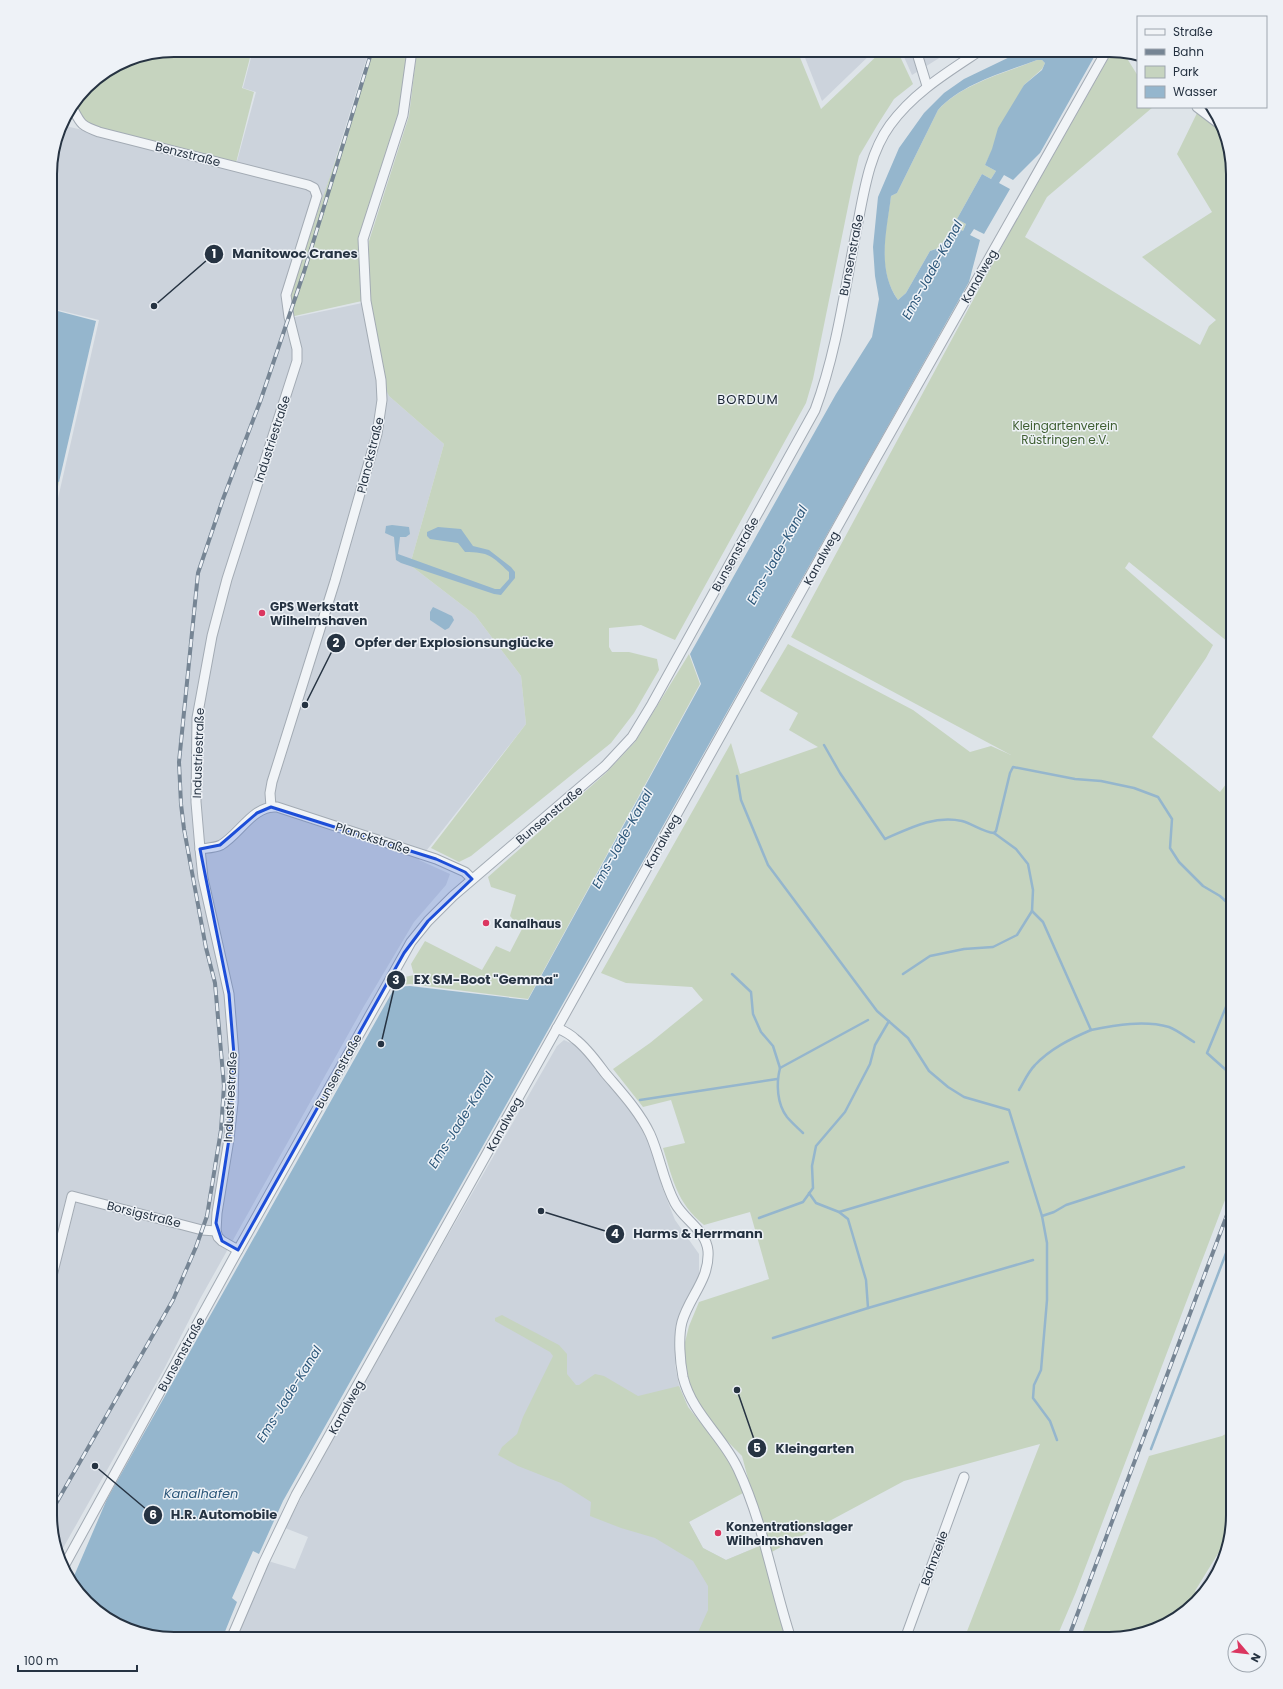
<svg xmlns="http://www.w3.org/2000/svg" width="1283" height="1689" font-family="Poppins,sans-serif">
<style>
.built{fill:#ccd3dc}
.green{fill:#c6d4bf}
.water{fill:#95b6cd;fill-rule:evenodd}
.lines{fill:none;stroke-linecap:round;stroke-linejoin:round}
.stream{stroke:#95b6cd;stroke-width:2.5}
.minor-casing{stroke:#a3abb4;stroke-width:11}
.minor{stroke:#f1f4f7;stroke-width:9}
.rail-casing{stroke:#768594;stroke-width:4}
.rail{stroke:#eef2f7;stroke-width:2.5;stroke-dasharray:8;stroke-linecap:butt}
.marked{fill:#1d4ed8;fill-opacity:0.2;stroke:#1d4ed8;stroke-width:3;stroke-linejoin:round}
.poi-dot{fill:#db3660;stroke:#eef2f7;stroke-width:1.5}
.labels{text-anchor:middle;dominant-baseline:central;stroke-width:3;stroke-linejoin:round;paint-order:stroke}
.street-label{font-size:12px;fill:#263342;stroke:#eef2f7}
.park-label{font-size:12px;fill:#3f5f32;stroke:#eef2f7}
.poi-label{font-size:12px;font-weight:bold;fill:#263342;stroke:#eef2f7;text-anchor:start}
.water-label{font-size:13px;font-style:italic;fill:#2c577a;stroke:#eef2f7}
.neighbourhood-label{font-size:13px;letter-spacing:1px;fill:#182432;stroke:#eef2f7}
.rim{fill:none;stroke:#263342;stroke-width:2}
.leader{fill:none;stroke:#263342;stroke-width:1.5}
.callout-dot{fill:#263342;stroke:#eef2f7;stroke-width:1.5}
.mark-label{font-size:12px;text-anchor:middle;font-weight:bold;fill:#fff}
.callout-label{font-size:13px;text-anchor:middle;font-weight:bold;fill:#263342;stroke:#eef2f7;stroke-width:3;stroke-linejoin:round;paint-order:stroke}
</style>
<rect width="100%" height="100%" fill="#dee4e9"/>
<g class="built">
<path d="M253 50H333L367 57 286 319 367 302 389 396 444 444 410 565 475 615 521 676 526 724 419 860 450 874 446 885 414 922 364 1006 200 1299 164 1369 58 1557 54 1547 50 1515V533L99 320 50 308V166L61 125 236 165 256 92 243 88Z"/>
<path d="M802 50H875L822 101Z"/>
<path d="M901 50H952L912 75Z"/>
<path d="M564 1040 575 1045 595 1067 634 1116 655 1154 662 1187 675 1220 699 1254V1275L692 1297 679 1324 675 1365 679 1386 688 1407 718 1445 740 1480 689 1522 703 1548 726 1560 762 1545 788 1639H236L268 1561 295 1569 308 1537 285 1528 336 1432 375 1362 557 1046Z"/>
<path d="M1225 1544 1217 1577 1201 1593 1198 1590Z"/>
</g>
<g class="green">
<path d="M174 50H252L242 88 254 92 236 163 85 125 74 105 92 81 127 59Z"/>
<path d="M338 50H370L368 56Z"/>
<path d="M373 50H409L400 114 361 239 362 301 290 317 289 297Z"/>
<path d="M417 50H797L821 109 883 50H897L913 84 894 99 878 124 859 156 852 187 813 379 806 403 675 640 641 625 609 628V647L612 652H629L657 659 659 670 634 713 611 743 471 856 459 862 431 848 526 724 521 676 475 615 410 565 444 444 389 396 380 377 367 302 369 241 409 116Z"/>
<path d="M1113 50 1123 52 1138 76V107H1153L1047 197 1025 237 1200 345 1209 326 1216 320 1142 257 1212 212 1177 154 1198 111 1223 129 1229 142 1233 174V646L1129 562 1125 568 1213 645 1206 658 1152 737 1220 792 1233 775V1179L1076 1592 1056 1639H964L1040 1444 904 1481 768 1554 742 1456 718 1432 696 1403 685 1378 683 1350 689 1326 699 1302 769 1279 750 1212 704 1225C677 1203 673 1180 663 1148L685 1143 671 1100 643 1107 613 1069 650 1043 703 1000 692 987 626 983 601 973 731 743 740 774 818 747 789 730 798 713 760 691 788 644 913 710 970 752 991 746 1011 755 791 637 1012 228Z"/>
<path d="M1037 60H1042L1045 63 1042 69 1024 85 985 165 996 171 991 179 982 174 957 219 966 224 963 231 954 227 939 248 930 251 906 293 898 300C876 269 886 231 891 196L897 193 938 110C961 84 1005 73 1037 60Z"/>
<path d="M50 481 59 482 51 516H50Z"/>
<path d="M689 654 700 684 528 999 410 984 395 986 396 979 414 975 411 964 425 941 482 970 496 946 510 952 522 929 510 916 516 895 491 887 488 877 606 773 635 742Z"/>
<path d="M502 1315 559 1345 567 1354V1374L576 1385H579L595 1374 604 1376 638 1396 679 1386 688 1407 718 1445 740 1480 745 1492 689 1522 703 1548 726 1560 762 1545 788 1639H695L708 1610V1586L693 1561 655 1538 621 1528 590 1516 591 1502 561 1483 518 1466 498 1455 502 1447 517 1434 523 1417 553 1356 550 1352 495 1321V1318Z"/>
<path d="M1233 1430V1515L1227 1539 1195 1591 1199 1595 1178 1618 1149 1632 1109 1639H1080L1149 1456 1222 1436Z"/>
</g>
<g class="water">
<path d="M1024 50H1098L1040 153 1013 180 1004 175 999 183 1010 189 984 234 974 229 970 235 980 240 969 282 283 1501 259 1554 253 1551 232 1598 237 1602 222 1639H174L112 1623 71 1583 107 1499 395 987 410 986 528 1000 701 684 690 654 836 394 872 337 879 299 875 276 873 247 878 197 899 148 924 113 944 93 964 79ZM1037 60H1042L1045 63 1042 70 1024 85 998 128 992 149 985 165 996 171 991 179 982 174 957 219 966 224 963 231 954 227 939 248 930 251 906 293 898 300C876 269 887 230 891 196L897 193 938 110C961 84 1005 72 1037 60Z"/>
<path d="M50 309 96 321 59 482 50 480Z"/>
<path d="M392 525 409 527 410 534 406 537H400L398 554 495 589H500L509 579V572C492 556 489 552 465 552L458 543 430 539 427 536V532L438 527 461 529 473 546 489 550 511 567 515 572V578L501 595 494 594 401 563 396 560 394 537 385 533 386 526Z"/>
<path d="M433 607 452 616 454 620 449 628 445 630 430 620V612Z"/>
</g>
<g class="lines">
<g class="stream">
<path d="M824 745 840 773 885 839C910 828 934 815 962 821 973 824 983 832 994 833L996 831 1010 773 1013 767 1075 779 1101 781 1134 788 1158 797 1172 819 1170 848 1179 862 1203 886 1220 896 1233 908"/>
<path d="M737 776 741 800 768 865 877 1011 908 1038 929 1071 948 1087 964 1097 1009 1110 1042 1216 1047 1243V1300L1041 1370 1034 1385 1033 1398 1050 1421 1057 1440"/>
<path d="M1032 911 1043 922 1091 1030C1116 1025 1144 1020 1169 1027 1177 1030 1186 1037 1194 1042"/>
<path d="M732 974 751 992 753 1014 761 1032 773 1046 780 1068"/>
<path d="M903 974 930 956 964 949 993 947 1017 935 1032 911 1033 890 1028 864 1016 849 994 833"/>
<path d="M1226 1070 1207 1053 1233 990"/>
<path d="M1019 1090C1024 1082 1028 1072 1035 1065 1050 1049 1070 1039 1091 1030"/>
<path d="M640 1100 777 1079"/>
<path d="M803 1133C798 1128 792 1123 787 1117 777 1104 776 1084 780 1068L868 1020"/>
<path d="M839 1212 1008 1162"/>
<path d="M1042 1216 1054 1212 1066 1205 1184 1167"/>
<path d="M759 1218 803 1202 813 1188 812 1166 816 1146 845 1112 870 1064 875 1045 889 1021"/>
<path d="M868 1308 1033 1260"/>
<path d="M773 1338 868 1308 866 1280 848 1219 839 1212 816 1203 809 1193"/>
<path d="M1151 1449 1233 1235"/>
</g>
<defs>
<g id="minor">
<path d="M916 50 927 86"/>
<path d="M72 107C81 124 80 125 99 132L308 185 314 188 317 196 286 295 289 317 297 349V361L227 579 212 636 197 718 196 802 200 849 203 878 229 994 234 1055 233 1103 229 1139 217 1213 216 1231 218 1237 222 1241 238 1250"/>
<path d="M1197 107 1222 126"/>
<path d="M271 807 270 793 272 782 335 581 377 434 382 400 381 380 366 301 363 239 403 115 412 50"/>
<path d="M200 849C207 848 215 848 221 845 240 834 253 805 277 807L436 859 465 872 472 879"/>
<path d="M557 1028C564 1031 570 1034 575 1039 587 1048 596 1061 605 1073 621 1092 639 1111 650 1134 660 1156 663 1181 675 1203 684 1220 706 1230 708 1251 710 1279 689 1297 682 1322 678 1337 680 1362 683 1377 692 1414 723 1436 738 1469 763 1522 773 1584 791 1639"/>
<path d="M50 1284 72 1196 202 1230 216 1231"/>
<path d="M63 1568 238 1250 411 942 428 921 453 896 605 766 632 737 652 704 815 410C837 351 845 288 857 227 864 192 869 154 890 125 914 92 948 72 981 50"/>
<path d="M231 1639 264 1562 296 1495 867 474 1107 50"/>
<path d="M905 1639 964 1477"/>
</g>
</defs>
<use href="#minor" class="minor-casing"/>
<use href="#minor" class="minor"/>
<defs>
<g id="rail">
<path d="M50 1438 53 1428"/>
<path d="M50 1514 173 1300 196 1247 207 1216 221 1130 224 1086 215 983 206 948 184 829 181 804 179 762 198 573 223 499 260 402 304 272 372 50"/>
<path d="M1068 1639 1233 1199"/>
</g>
</defs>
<use href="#rail" class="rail-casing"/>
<use href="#rail" class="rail"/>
</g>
<path class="marked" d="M271 807 436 859 465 872 472 879 428 921 404 953 238 1250 222 1241 216 1223 229 1139 234 1055 229 994 200 849 220 845 257 813Z"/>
<g class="poi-dot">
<circle cx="262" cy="613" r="4"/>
<circle cx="486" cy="923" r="4"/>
<circle cx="718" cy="1533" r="4"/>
</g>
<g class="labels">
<g class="street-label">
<text transform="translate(188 154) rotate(14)">Benzstraße</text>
<text transform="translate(851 255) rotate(-79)">Bunsenstraße</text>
<text transform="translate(979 276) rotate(-60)">Kanalweg</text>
<text transform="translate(272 439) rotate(-72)">Industriestraße</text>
<text transform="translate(370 455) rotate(-76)">Planckstraße</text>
<text transform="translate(735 554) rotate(-61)">Bunsenstraße</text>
<text transform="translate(821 558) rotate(-61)">Kanalweg</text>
<text transform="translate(198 753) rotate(-88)">Industriestraße</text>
<text transform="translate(549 815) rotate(-40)">Bunsenstraße</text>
<text transform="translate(373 838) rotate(18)">Planckstraße</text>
<text transform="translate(662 841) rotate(-61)">Kanalweg</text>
<text transform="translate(338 1071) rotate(-61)">Bunsenstraße</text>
<text transform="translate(230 1097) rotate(-87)">Industriestraße</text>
<text transform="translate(504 1124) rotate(-61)">Kanalweg</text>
<text transform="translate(144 1214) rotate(14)">Borsigstraße</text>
<text transform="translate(181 1354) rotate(-61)">Bunsenstraße</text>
<text transform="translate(346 1407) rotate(-61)">Kanalweg</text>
<text transform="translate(934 1558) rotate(-70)">Bahnzeile</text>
</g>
<g class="park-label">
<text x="1065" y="425">Kleingartenverein<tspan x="1065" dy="14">Rüstringen e.V.</tspan></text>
</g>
<g class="poi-label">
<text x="270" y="606">GPS Werkstatt<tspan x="270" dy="14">Wilhelmshaven</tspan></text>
<text x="494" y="923">Kanalhaus</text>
<text x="726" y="1526">Konzentrationslager<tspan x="726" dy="14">Wilhelmshaven</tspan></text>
</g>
<g class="water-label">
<text transform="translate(932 270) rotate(-61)">Ems-Jade-Kanal</text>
<text transform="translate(777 555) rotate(-61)">Ems-Jade-Kanal</text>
<text transform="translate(622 839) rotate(-61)">Ems-Jade-Kanal</text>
<text transform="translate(461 1120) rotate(-58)">Ems-Jade-Kanal</text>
<text transform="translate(289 1394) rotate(-58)">Ems-Jade-Kanal</text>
<text x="201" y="1493">Kanalhafen</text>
</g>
<g class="neighbourhood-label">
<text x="748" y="399">BORDUM</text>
</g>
</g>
<path d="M0 0H1283V1689H0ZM174 57H1109A117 117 0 0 1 1226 174V1515A117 117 0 0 1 1109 1632H174A117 117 0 0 1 57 1515V174A117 117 0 0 1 174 57Z" fill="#eef2f7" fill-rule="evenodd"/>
<path class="rim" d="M174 57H1109A117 117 0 0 1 1226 174V1515A117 117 0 0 1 1109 1632H174A117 117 0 0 1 57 1515V174A117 117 0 0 1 174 57Z"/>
<path class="leader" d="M154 306L214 254M305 705L336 643M381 1044L396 980M541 1211L615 1234M737 1390L757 1448M95 1466L153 1515"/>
<g class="callout-dot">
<circle cx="154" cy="306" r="4"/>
<circle cx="305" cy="705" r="4"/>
<circle cx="381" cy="1044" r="4"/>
<circle cx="541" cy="1211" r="4"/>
<circle cx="737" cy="1390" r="4"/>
<circle cx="95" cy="1466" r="4"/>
<circle cx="214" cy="254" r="10"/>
<circle cx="336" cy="643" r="10"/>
<circle cx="396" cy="980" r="10"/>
<circle cx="615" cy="1234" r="10"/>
<circle cx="757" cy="1448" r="10"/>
<circle cx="153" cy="1515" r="10"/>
</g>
<g class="mark-label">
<text x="214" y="258">1</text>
<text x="336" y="647">2</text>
<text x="396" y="984">3</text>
<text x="615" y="1238">4</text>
<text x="757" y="1452">5</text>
<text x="153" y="1519">6</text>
</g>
<g class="callout-label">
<text x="295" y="258">Manitowoc Cranes</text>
<text x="454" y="647">Opfer der Explosionsunglücke</text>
<text x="486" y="984">EX SM-Boot "Gemma"</text>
<text x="698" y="1238">Harms &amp; Herrmann</text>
<text x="815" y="1453">Kleingarten</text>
<text x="224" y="1519">H.R. Automobile</text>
</g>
<rect x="1137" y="16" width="130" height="92" fill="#eef2f7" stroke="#9ea6af"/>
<rect x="1145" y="29" width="20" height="6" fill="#f1f4f7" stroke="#9ea6af"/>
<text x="1173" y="36" font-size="12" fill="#263342">Straße</text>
<rect x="1145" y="49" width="20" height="6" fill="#768594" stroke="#9ea6af"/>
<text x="1173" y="56" font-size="12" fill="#263342">Bahn</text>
<rect x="1145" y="66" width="20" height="12" fill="#c6d4bf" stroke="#9ea6af"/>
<text x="1173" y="76" font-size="12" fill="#263342">Park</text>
<rect x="1145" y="86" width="20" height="12" fill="#95b6cd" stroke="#9ea6af"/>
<text x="1173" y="96" font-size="12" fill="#263342">Wasser</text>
<g transform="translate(1247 1653) rotate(118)"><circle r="19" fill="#eef2f7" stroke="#9ea6af"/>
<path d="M0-3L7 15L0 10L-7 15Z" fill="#db3660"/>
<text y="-6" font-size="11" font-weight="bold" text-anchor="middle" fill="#263342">N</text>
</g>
<path d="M18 1665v6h119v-6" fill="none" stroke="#263342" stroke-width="2"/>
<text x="24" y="1665" font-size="12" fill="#263342" stroke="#eef2f7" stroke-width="3" paint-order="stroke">100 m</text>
</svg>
